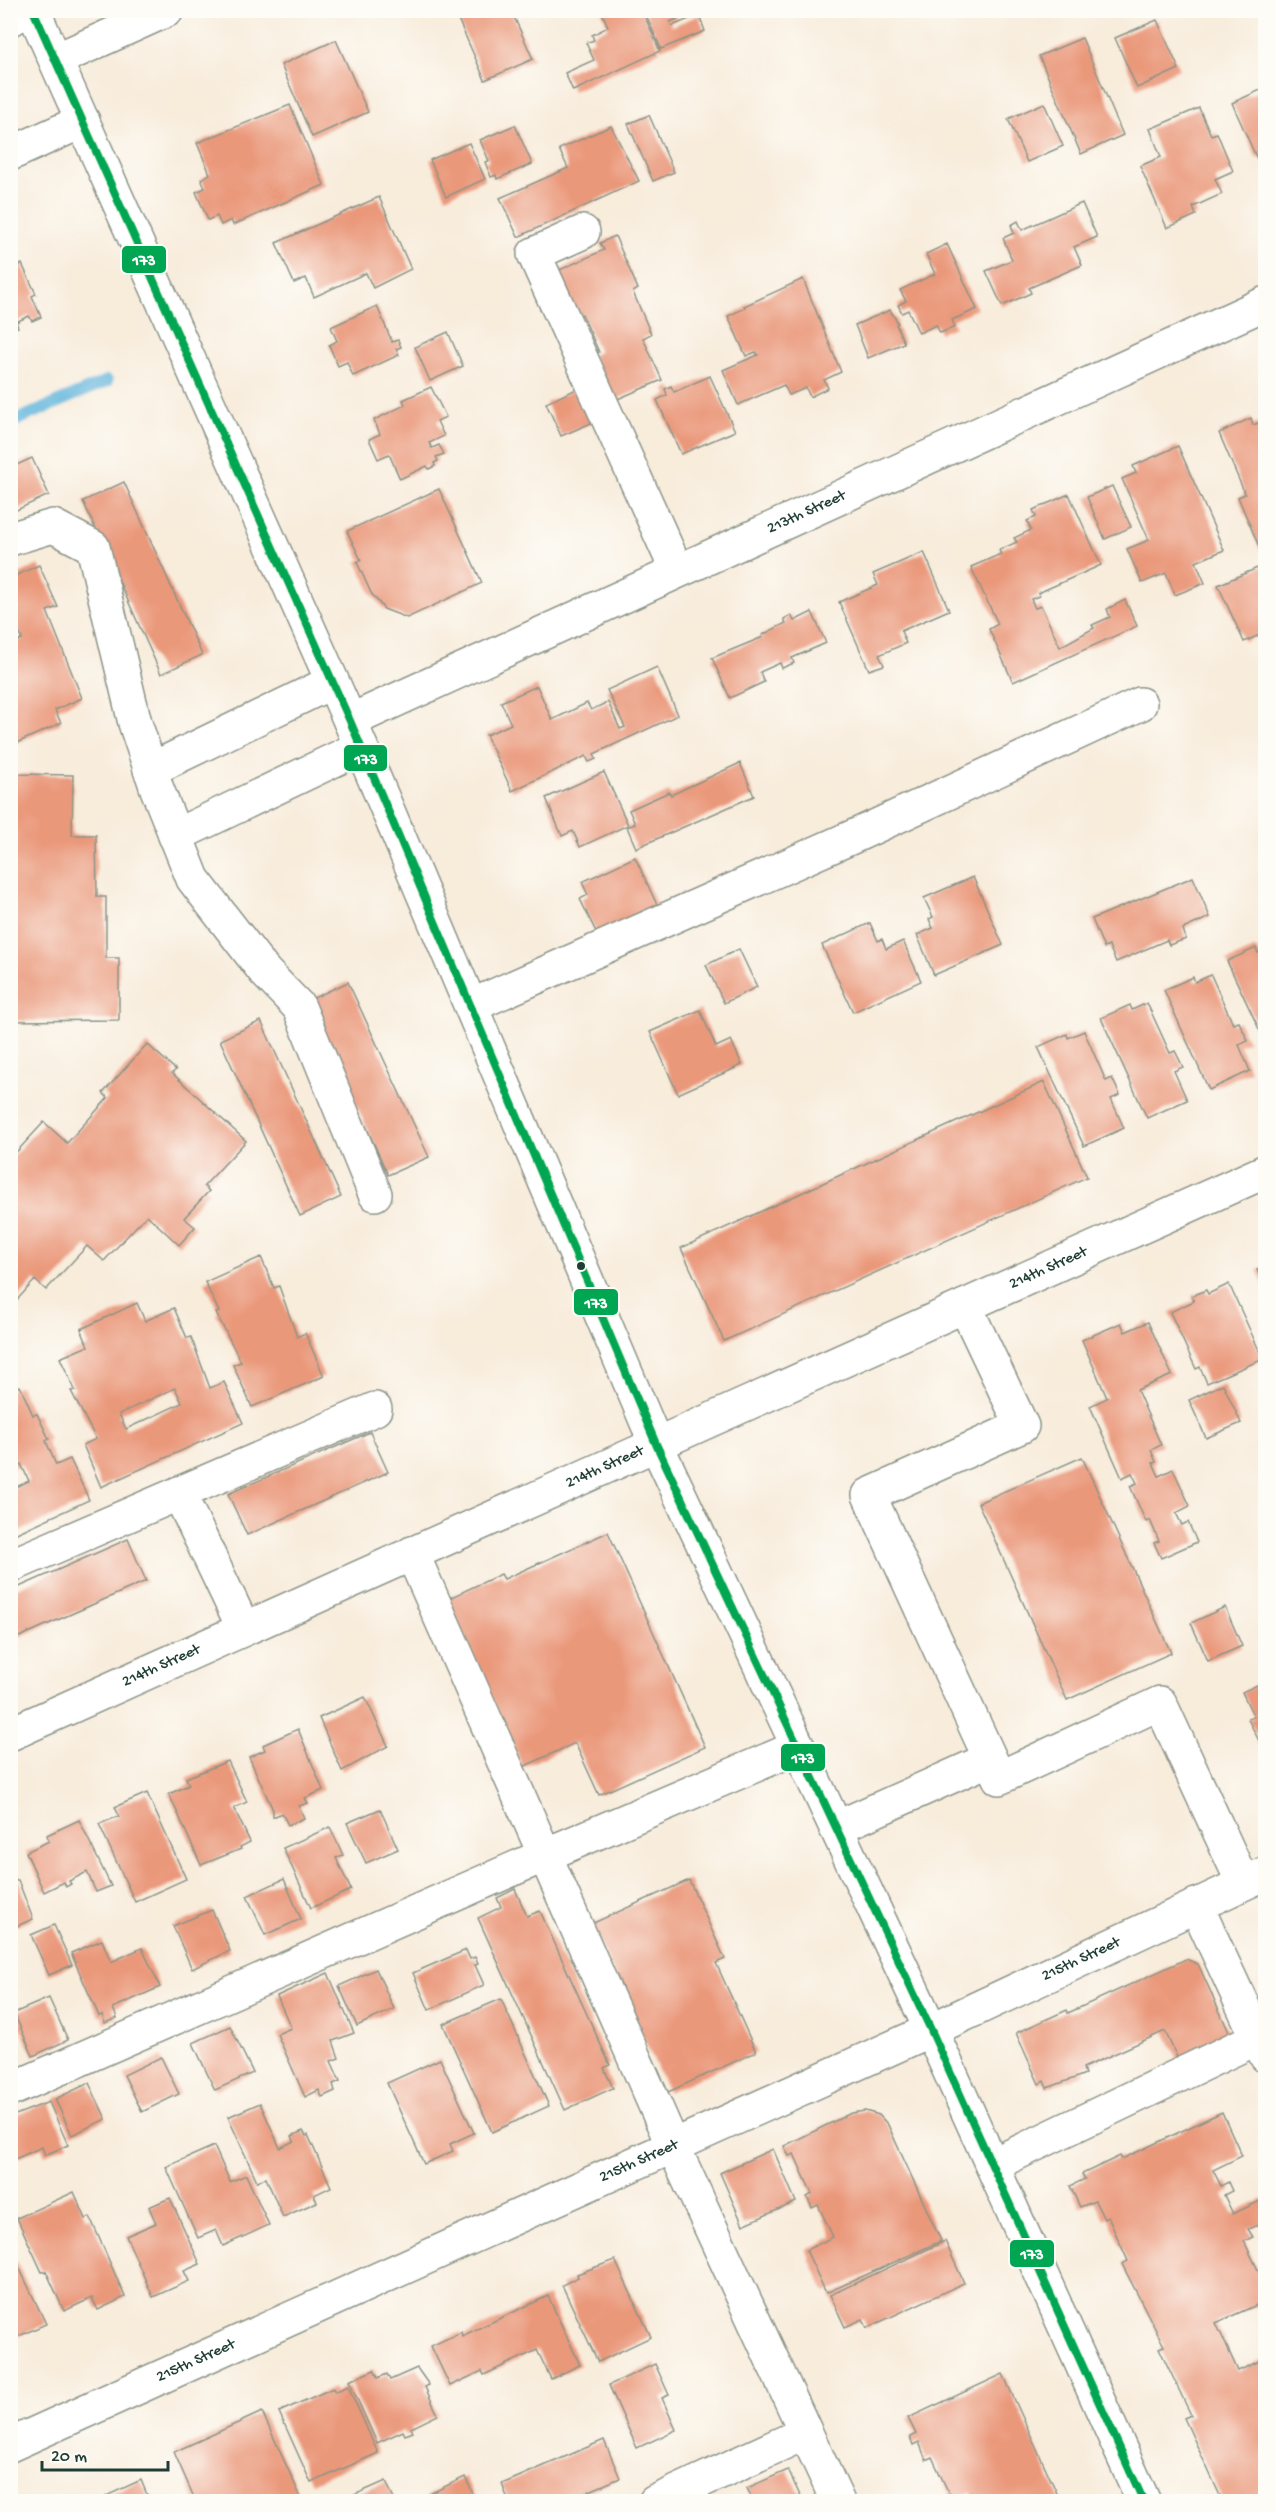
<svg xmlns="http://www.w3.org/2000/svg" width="1276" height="2512" font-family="'Gochi Hand',sans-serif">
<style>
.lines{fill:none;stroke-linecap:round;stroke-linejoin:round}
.stream{stroke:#5eb4da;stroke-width:12}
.building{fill:#ea987a;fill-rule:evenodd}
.minor-casing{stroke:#8c9488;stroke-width:36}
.major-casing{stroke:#8c9488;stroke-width:36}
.minor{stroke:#fff;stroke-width:33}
.major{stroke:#fff;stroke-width:33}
.bus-1-casing{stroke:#fdfcf7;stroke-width:12}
.bus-1{stroke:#00a651;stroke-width:8}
.bus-dot{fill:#1f3d34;stroke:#fdfcf7;stroke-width:2}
.labels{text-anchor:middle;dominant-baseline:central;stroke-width:4.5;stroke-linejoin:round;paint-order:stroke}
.street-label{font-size:16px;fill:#1f3d34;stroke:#fdfcf7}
.line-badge{stroke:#fdfcf7;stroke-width:2}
.badge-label{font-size:16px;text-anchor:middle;font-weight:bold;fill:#fff}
</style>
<rect width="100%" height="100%" fill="#fdfcf7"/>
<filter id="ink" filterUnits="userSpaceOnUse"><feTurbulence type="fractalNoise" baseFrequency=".0167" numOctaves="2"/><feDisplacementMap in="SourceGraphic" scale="12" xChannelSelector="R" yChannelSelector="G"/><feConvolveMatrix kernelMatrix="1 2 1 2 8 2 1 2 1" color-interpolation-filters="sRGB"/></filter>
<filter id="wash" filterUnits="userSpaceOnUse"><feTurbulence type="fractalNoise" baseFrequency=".008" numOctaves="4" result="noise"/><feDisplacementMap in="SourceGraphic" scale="24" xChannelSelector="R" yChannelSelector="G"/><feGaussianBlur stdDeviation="1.35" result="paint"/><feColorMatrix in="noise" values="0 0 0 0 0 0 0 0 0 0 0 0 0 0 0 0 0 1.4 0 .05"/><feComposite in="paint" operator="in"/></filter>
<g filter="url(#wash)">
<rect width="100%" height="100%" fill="#f8ecdb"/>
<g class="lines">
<path class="stream" d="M10 423 107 381"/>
</g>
<g id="blocks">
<g class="building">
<path d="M454 10H511L533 59 485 80Z"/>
<path d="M601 10H642L660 51 573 91 565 73 594 60 586 43 594 40 592 35 608 27Z"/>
<path d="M644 10H673L677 19 670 22 672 26 699 15 705 31 661 49Z"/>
<path d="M1157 20 1179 69 1137 88 1115 38Z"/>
<path d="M1082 38 1123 135 1081 154 1039 56Z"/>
<path d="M336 40 368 112 312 137 281 65Z"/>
<path d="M1266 84V155L1257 159 1232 103 1263 89 1261 85Z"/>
<path d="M1044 103 1063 146 1027 162 1008 119Z"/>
<path d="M290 105 324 185 233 225 231 220 221 225 217 216 208 220 196 192 205 188 201 179 210 174 197 143Z"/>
<path d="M1199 108 1211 135 1217 133 1233 171 1215 179 1222 194 1193 207 1196 215 1167 228 1140 166 1161 157 1150 129Z"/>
<path d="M649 115 674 172 653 181 628 124Z"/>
<path d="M515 125 532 164 497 179 496 175 491 177 485 162 489 161 480 140Z"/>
<path d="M611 126 639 181 518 237 500 198 568 168 559 149Z"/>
<path d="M469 143 485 179 446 197 430 160Z"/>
<path d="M379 197 411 269 373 288 366 273 314 297 306 278 294 283 276 243Z"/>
<path d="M1082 203 1097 237 1074 247 1082 265 1029 288 1031 293 1002 306 986 271 1012 260 1003 238 1014 233 1011 225 1018 221 1022 230Z"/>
<path d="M615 236 638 289 633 292 651 334 643 338 662 380 613 401 592 355 599 352 582 314 576 317 555 272 604 250 600 243Z"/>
<path d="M947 244 977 309 952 320 955 327 940 333 936 325 919 333 908 310 902 313 898 305 906 301 900 290 935 274 926 254Z"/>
<path d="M22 264 36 294 32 296 41 317 32 321 29 316 16 322 18 327 10 330V269Z"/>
<path d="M803 279 841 372 824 380 828 388 810 397 806 388 789 395 784 385 738 405 723 370 758 355 756 352 746 356 728 316 745 308 744 306Z"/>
<path d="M377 306 392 342 398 340 401 347 396 349 399 355 353 376 347 362 338 366 329 345 337 341 331 327Z"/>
<path d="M890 310 898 323 896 324 904 343 868 358 855 325Z"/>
<path d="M448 332 463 366 430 381 415 347Z"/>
<path d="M710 376 735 431 681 454 657 400 667 395 665 389 671 386 674 392Z"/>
<path d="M431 387 446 417 437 421 444 436 429 443 432 448 439 445 444 454 436 457 438 461 434 463 435 466 429 469 427 466 400 479 389 454 378 459 369 439 380 434 374 420 405 405 403 400Z"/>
<path d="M581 387 596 421 561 436 546 403Z"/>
<path d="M1251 418 1253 425 1266 420V555L1263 556 1238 497 1245 494 1219 433Z"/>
<path d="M1178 446 1224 550 1196 562 1205 583 1175 595 1166 573 1142 583 1127 549 1149 540 1122 479 1136 473 1133 466Z"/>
<path d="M32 458 49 495 10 513V468Z"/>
<path d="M124 482 202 655 161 674 83 501Z"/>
<path d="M1112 486 1131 527 1105 539 1087 497Z"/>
<path d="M439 489 482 583 407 618 384 609 371 593 357 562 361 560 347 531Z"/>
<path d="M1069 494 1101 565 1038 593 1039 596 1031 599 1035 608 1041 606 1060 647 1094 628 1092 625 1110 617 1107 609 1125 600 1137 626 1013 682 989 629 998 624 971 567 1001 554 999 550 1017 542 1014 538 1031 530 1027 521 1036 517 1033 510Z"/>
<path d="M924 552 949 610 901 631 906 643 879 655 884 665 869 670 839 602 878 585 873 574Z"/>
<path d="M39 565 58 607 47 611 82 698 55 710 61 723 10 746V644L22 639 15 623 10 625V578Z"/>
<path d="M1262 566 1266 573V632L1244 642 1218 585Z"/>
<path d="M812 612 826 643 792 658 794 663 782 668 780 663 760 672 764 682 730 698 712 658 763 637 762 635 786 623 784 619 791 615 794 621Z"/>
<path d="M657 667 678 715 594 754 596 759 589 762 586 756 512 791 486 735 511 724 501 702 537 686 552 720 587 703 591 710 608 702 620 729 625 727 607 690Z"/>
<path d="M740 763 754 796 636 848 627 827 635 824 629 810 669 792 671 795Z"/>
<path d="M10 770H16V774L73 775 72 835H96L97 897H106V958H119V1020L10 1021Z"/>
<path d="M604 772 628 825 580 847 573 831 562 836 546 798Z"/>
<path d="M635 857 658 907 597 934 580 899 588 895 582 882Z"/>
<path d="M973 877 1003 945 934 975 917 935 933 928 929 919 933 917 924 898Z"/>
<path d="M1193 877 1210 917 1183 929 1186 939 1169 945 1167 940 1116 962 1109 946 1104 948 1092 919Z"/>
<path d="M870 923 878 941 882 939 886 949 903 941 921 981 853 1012 822 945Z"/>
<path d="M1256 948 1258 953 1266 950V1044L1227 961Z"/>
<path d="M739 949 757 987 724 1003 706 965Z"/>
<path d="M1211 975 1233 1024 1239 1022 1248 1041 1239 1045 1250 1071 1209 1090 1164 990 1193 977 1195 982Z"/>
<path d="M348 982 429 1157 388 1175 309 1000Z"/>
<path d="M1147 1003 1170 1053 1175 1051 1183 1067 1174 1071 1187 1100 1147 1118 1101 1018 1130 1005 1132 1010Z"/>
<path d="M700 1010 716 1047 731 1040 742 1065 678 1094 650 1032Z"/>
<path d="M261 1021 341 1197 300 1216 220 1040Z"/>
<path d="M1084 1031 1106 1081 1112 1078 1120 1095 1111 1099 1124 1128 1084 1146 1038 1047 1067 1034 1068 1038Z"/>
<path d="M147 1044 176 1070 172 1073 246 1141 204 1186 209 1191 184 1218 195 1227 179 1245 147 1215 104 1261 87 1246 46 1290 35 1280 15 1302 10 1298V1159L44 1122 67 1143 108 1098 103 1093Z"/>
<path d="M1044 1082 1087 1177 724 1341 681 1248Z"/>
<path d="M261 1257 274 1288 279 1286 297 1337 305 1333 324 1376 252 1407 233 1365 241 1362 216 1313 219 1312 205 1282Z"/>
<path d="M1266 1266V1290L1257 1270Z"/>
<path d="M1229 1284 1263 1359 1207 1383 1200 1367 1196 1369 1170 1312 1194 1301 1192 1296 1206 1290 1208 1294Z"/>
<path d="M137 1303 145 1321 174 1308 187 1338 191 1337 210 1388 224 1382 243 1423 101 1487 83 1445 96 1439 71 1391 75 1390 60 1358 88 1346 81 1329ZM175 1388 182 1403 126 1429 119 1414Z"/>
<path d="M1148 1322 1172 1375 1137 1390 1161 1445 1151 1450 1156 1462 1153 1463 1159 1476 1173 1469 1190 1506 1176 1513 1182 1525 1188 1522 1197 1542 1161 1558 1154 1543 1159 1541 1150 1520 1146 1522 1130 1486 1137 1483 1132 1473 1122 1478 1090 1406 1107 1398 1082 1340 1121 1323 1125 1332Z"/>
<path d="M1223 1384 1241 1423 1206 1438 1189 1400Z"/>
<path d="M20 1386 33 1415 37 1414 49 1439 46 1441 56 1465 70 1459 89 1500 10 1536V1490L29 1481 21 1464 10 1469V1390Z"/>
<path d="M370 1432 388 1472 247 1535 228 1494Z"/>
<path d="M1082 1457 1171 1653 1067 1700 978 1503Z"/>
<path d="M608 1532 705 1747 599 1795 575 1743 523 1767 447 1599 501 1574 504 1579Z"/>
<path d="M128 1539 146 1581 10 1641V1591Z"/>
<path d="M1225 1607 1242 1646 1208 1661 1191 1623Z"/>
<path d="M1266 1681V1755L1248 1719 1254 1717 1242 1692Z"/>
<path d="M365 1697 388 1746 342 1771 319 1718Z"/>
<path d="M298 1729 323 1790 305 1798 308 1803 299 1806 304 1818 288 1825 282 1813 273 1817V1810L249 1757 265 1750 263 1745Z"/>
<path d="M228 1761 247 1802 234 1808 250 1842 240 1847 241 1849 201 1865 169 1794 189 1785 186 1778Z"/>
<path d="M147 1793 186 1879 135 1902 99 1824 119 1816 115 1807Z"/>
<path d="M380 1809 398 1849 366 1863 347 1823Z"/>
<path d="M79 1820 111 1886 96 1892 87 1872 69 1881 71 1884 66 1887 64 1882 44 1892 26 1852 49 1841 47 1835Z"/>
<path d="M330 1827 343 1855 336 1858 351 1890 311 1908 283 1848Z"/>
<path d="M10 1869 16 1881 18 1880 33 1919 10 1929Z"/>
<path d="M284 1879 301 1919 265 1935 247 1896Z"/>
<path d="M689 1880 725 1959 716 1963 756 2052 668 2092 591 1924Z"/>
<path d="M515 1889 527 1916 540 1911 610 2065 604 2068 613 2088 565 2110 478 1918 501 1907 497 1898Z"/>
<path d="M212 1910 230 1951 192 1969 173 1926Z"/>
<path d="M54 1925 72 1965 49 1975 31 1935Z"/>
<path d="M102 1940 111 1962 142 1948 160 1987 113 2008 117 2018 105 2023 102 2015 99 2016 71 1953Z"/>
<path d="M466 1950 470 1959 475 1957 478 1964 475 1965 484 1985 429 2010 413 1973Z"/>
<path d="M1186 1959 1198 1964 1234 2043 1181 2066 1165 2031 1083 2068 1085 2074 1075 2078 1047 2088 1044 2081 1039 2084 1016 2033 1067 2010 1068 2013Z"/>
<path d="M376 1969 394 2009 357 2026 339 1986Z"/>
<path d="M328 1973 354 2033 333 2041 339 2058 331 2061 340 2081 333 2084 335 2091 322 2097 319 2090 305 2097 277 2034 291 2028 277 1996Z"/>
<path d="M49 1998 68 2040 33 2056 14 2013Z"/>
<path d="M501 1999 549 2106 492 2132 443 2024Z"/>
<path d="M230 2026 253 2073 215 2090 193 2043Z"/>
<path d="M161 2057 179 2094 142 2112 124 2075Z"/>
<path d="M440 2059 474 2133 450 2144 453 2151 424 2164 387 2083Z"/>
<path d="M89 2083 106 2119 72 2135 55 2099Z"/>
<path d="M49 2102 68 2145 45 2155 42 2147 15 2159 10 2152V2117Z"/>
<path d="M260 2103 280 2148 294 2141 292 2136 303 2131 306 2136 308 2135 331 2187 314 2195 317 2202 283 2217 266 2178 257 2181 228 2117Z"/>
<path d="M865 2111 879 2115 888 2125 941 2241 826 2293 806 2250 833 2237 818 2205 812 2208 807 2197 812 2194 794 2154 789 2156 784 2146 851 2113Z"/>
<path d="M1222 2112 1242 2156 1213 2170 1221 2186 1228 2182 1232 2191 1224 2195 1233 2214 1264 2199 1266 2203V2221L1248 2229 1253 2237 1244 2241 1261 2276 1266 2274V2301L1216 2323 1238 2371 1266 2358V2502H1223L1184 2418 1191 2415 1159 2348 1164 2346 1122 2264 1128 2261 1108 2217 1104 2219 1095 2201 1080 2207 1070 2186 1085 2179 1082 2174 1120 2156 1122 2159Z"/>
<path d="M214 2146 230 2182 246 2175 269 2225 223 2246 216 2230 198 2238 166 2167Z"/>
<path d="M773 2149 796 2202 743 2225 720 2173Z"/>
<path d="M74 2192 86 2219 90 2217 125 2297 98 2310 92 2298 64 2311 46 2271 42 2272 17 2218Z"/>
<path d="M170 2198 200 2264 184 2271 189 2281 153 2297 126 2236 156 2223 149 2207Z"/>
<path d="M945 2241 964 2283 867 2328 863 2319 845 2327 830 2295Z"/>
<path d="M615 2260 651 2337 598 2362 562 2285 578 2277 577 2274Z"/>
<path d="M16 2261 46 2324 10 2340V2264Z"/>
<path d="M548 2296 580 2365 551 2379 537 2350 484 2375 482 2371 450 2386 431 2346 461 2332 462 2336Z"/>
<path d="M655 2364 669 2395 662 2398 676 2430 637 2448 609 2385Z"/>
<path d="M417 2368 429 2385 425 2387 438 2415 411 2428 413 2432 405 2435 403 2431 377 2443 349 2381 374 2370 378 2378 387 2374 390 2380Z"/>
<path d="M1003 2374 1022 2416 1061 2502H961L972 2497 970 2492 952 2500 932 2457 926 2460 919 2442 913 2445 910 2437 916 2434 908 2418Z"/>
<path d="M348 2386 378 2453 311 2483 279 2412 333 2388 335 2392Z"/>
<path d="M262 2412 303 2502H196L174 2452Z"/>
<path d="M604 2440 620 2478 564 2502H509L502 2484Z"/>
<path d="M788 2470 803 2502H754L747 2488Z"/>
<path d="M465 2477 477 2502H430L427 2495Z"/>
<path d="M141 2480 150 2502H109L106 2496Z"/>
<path d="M386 2481 395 2502H352L350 2497Z"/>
</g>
</g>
</g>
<g filter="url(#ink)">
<use href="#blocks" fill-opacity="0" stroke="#8c9488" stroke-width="1.5"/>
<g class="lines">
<defs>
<g id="minor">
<path d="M10 19 30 10"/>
<path d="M56 60 167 10"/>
<path d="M10 154 83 121"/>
<path d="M583 232 534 254 677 571"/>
<path d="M10 539 53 526 93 547 135 723 157 789 193 879 265 972 299 1007 375 1194"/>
<path id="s1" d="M350 721 1266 303"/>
<path d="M150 770 332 682"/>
<path d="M175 836 361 747"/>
<path d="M471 1006 859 834 1140 704"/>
<path d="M965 1306 1022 1426 869 1495 999 1778 1160 1703 1243 1883"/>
<path d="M179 1493 244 1629"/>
<path d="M412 1553 673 2146 838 2502"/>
<path d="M10 1566 375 1409"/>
<path id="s2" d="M10 1734 1266 1171"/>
<path d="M836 1828 990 1759"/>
<path d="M1196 1905 1266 2056"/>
<path d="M10 2090 545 1855 798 1747"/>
<path d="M992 2165 1257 2038"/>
<path id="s3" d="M10 2445 931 2030 1266 1873"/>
<path d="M655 2502 805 2433"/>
</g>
<path id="major" d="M33 10 350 721 656 1444 931 2030 1144 2502"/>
</defs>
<use href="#minor" class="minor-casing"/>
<use href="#major" class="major-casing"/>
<use href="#minor" class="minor"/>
<use href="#major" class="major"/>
<defs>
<path id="bus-1" d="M33 10 350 721 656 1444 931 2030 1144 2502"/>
</defs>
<use href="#bus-1" class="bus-1-casing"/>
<use href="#bus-1" class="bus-1"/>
</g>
</g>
<circle class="bus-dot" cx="581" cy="1266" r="5"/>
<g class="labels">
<g class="street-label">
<text stroke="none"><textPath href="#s1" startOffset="502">213th Street</textPath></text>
<text stroke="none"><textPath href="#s2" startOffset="1138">214th Street</textPath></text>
<text stroke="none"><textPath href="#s2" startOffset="652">214th Street</textPath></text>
<text stroke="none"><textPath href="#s2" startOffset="166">214th Street</textPath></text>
<text stroke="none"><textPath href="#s3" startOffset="1176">215th Street</textPath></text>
<text stroke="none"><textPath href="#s3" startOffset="690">215th Street</textPath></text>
<text stroke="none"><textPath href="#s3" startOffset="204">215th Street</textPath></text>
</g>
</g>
<g class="line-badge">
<rect x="121" y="245" width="46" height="29" rx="6" fill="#00a651"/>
<rect x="343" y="744" width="45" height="28" rx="6" fill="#00a651"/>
<rect x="573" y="1288" width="46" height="28" rx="6" fill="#00a651"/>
<rect x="780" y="1743" width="46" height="29" rx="6" fill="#00a651"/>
<rect x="1009" y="2239" width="46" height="29" rx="6" fill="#00a651"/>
</g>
<g class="badge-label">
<text x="144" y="265">173</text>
<text x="366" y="764">173</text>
<text x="596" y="1308">173</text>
<text x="803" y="1763">173</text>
<text x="1032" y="2259">173</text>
</g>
<rect width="1276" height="2512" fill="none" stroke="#fdfcf7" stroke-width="36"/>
<path d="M42 2461v9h126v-9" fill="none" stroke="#1f3d34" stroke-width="3"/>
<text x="51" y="2461" font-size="18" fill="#1f3d34" stroke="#fdfcf7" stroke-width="4.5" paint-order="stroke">20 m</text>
</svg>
